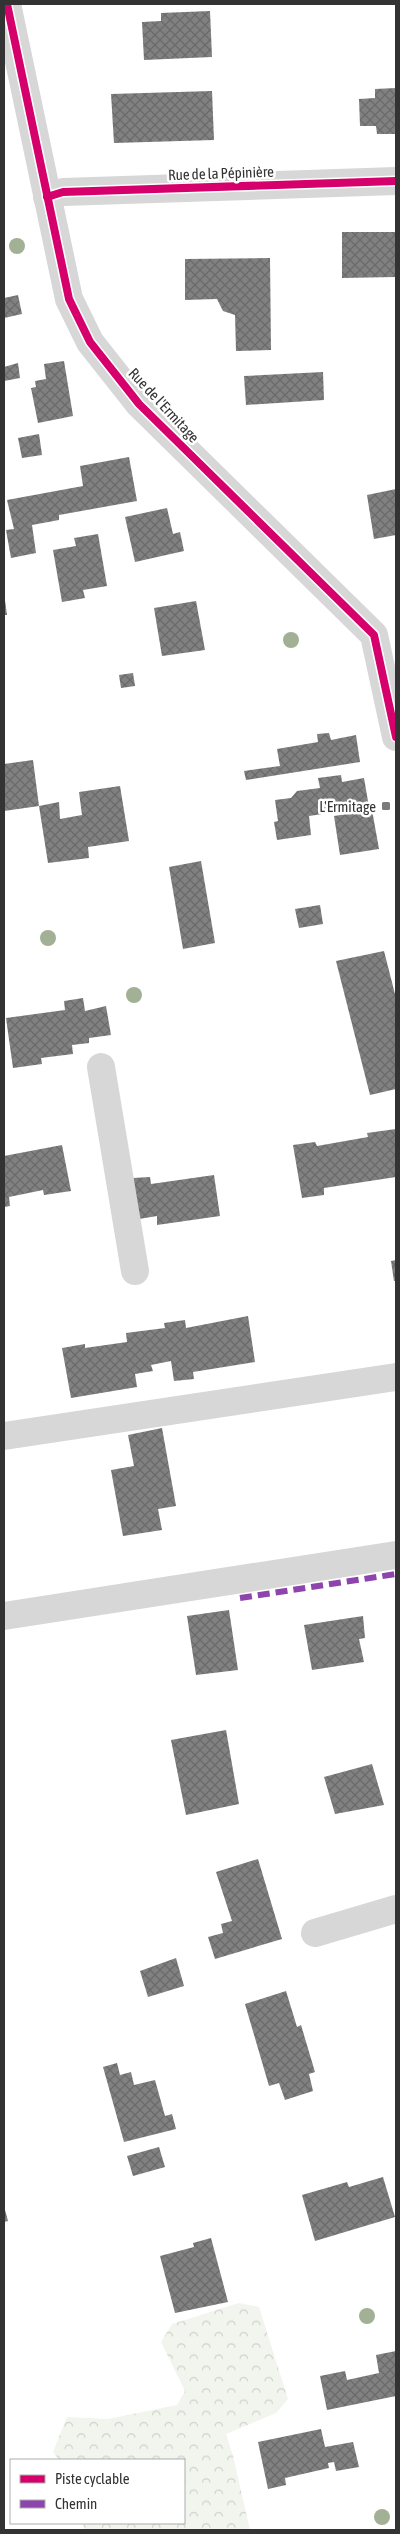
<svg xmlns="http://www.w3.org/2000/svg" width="400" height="2534" font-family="'Asap Condensed',sans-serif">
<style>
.forest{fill:url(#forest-crowns)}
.building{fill:url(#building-cross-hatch)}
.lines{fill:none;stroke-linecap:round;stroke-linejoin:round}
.minor{stroke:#d7d7d7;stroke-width:28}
.quiet{stroke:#8e44ad;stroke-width:6;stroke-dasharray:12 6;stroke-linecap:butt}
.cycleway-casing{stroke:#fff;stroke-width:11}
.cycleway{stroke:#d6006c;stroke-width:8}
.tree{fill:#a2b095}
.poi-dot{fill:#7a7a7a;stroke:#fff;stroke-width:2}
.labels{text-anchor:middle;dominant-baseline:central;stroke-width:5;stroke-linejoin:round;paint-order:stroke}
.street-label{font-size:15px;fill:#333;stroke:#fff}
.poi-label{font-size:15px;fill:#333;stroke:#fff;text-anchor:end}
</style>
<defs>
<pattern id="forest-crowns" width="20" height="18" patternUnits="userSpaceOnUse" patternTransform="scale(1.25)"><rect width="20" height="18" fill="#f1f5ed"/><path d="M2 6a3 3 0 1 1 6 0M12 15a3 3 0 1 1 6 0" fill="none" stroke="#cfd2cc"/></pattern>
<pattern id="building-cross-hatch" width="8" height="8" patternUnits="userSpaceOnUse" patternTransform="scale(1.25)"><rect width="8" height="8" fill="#818181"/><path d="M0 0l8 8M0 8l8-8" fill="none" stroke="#6a6a6a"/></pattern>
</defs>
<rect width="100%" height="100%" fill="#fff"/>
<path class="forest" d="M239 2303 259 2307 288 2399 276 2413 226 2434 233 2456 250 2530H84L83 2523H184V2460H59L53 2452 67 2417 108 2419 177 2405 185 2391 161 2342 172 2324Z"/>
<g class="building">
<path d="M210 11 212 57 144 60 142 22 161 21V13Z"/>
<path d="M396 88V134H377L376 126H360L359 99 375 98V89Z"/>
<path d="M212 91 214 140 114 143 111 94Z"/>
<path d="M342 232H396V277L342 278Z"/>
<path d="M270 258 271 350 236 351 235 315 223 311 217 299 185 300V259Z"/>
<path d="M18 295 22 314 4 318V298Z"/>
<path d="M64 361 73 416 38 423 31 388 36 387 35 381 46 379 44 364Z"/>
<path d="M18 363 20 378 4 381V367Z"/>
<path d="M323 372 324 400 246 405 244 376Z"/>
<path d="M39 434 42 455 22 458 18 438Z"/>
<path d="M129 457 137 501 59 515V520L32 525 36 553 11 558 6 530 14 529 7 500 83 486 80 466Z"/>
<path d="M396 489V535L374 539 367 495Z"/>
<path d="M167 508 173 534 180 532 184 551 135 562 125 517Z"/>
<path d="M98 534 107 586 83 590 85 598 62 602 53 550 76 546 74 538Z"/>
<path d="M4 593 7 615H4Z"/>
<path d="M196 601 205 650 162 656 154 608Z"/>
<path d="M133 673 135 686 121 688 119 675Z"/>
<path d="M329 733 331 740 356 735 360 762 246 780 244 771 280 766 277 749 318 742 317 734Z"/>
<path d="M33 760 39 806 4 811V764Z"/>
<path d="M341 775 342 782 364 778 369 807 309 816 311 835 277 840 274 822 278 821 275 800 291 798 297 791 320 788 318 778Z"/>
<path d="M120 786 129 841 88 847 89 858 48 863 39 806 59 802 60 819 82 815 79 792Z"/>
<path d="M372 810 379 849 340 855 334 816Z"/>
<path d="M201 861 215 943 183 949 169 867Z"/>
<path d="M320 905 323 924 299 928 295 909Z"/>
<path d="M384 951 396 998V1089L370 1095 336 961Z"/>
<path d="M83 998 85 1011 106 1006 111 1035 89 1038V1043L72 1045 73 1054 41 1058 42 1064 13 1068 6 1018 65 1010 64 1001Z"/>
<path d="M396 1129V1177L324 1188V1195L302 1198 293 1145 315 1142 317 1146 368 1137 367 1133Z"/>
<path d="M62 1145 71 1191 44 1195 43 1190 9 1197 10 1206 4 1207V1156Z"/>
<path d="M214 1175 220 1216 157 1225V1216L139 1219 133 1178 150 1177 151 1184Z"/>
<path d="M396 1260V1281H394L391 1261Z"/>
<path d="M248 1316 255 1362 193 1372 194 1379 174 1381 171 1361 151 1365 153 1371 135 1374 137 1387 71 1398 62 1348 85 1344V1348L127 1342 126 1333 165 1328 164 1323 185 1320 186 1328Z"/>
<path d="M162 1428 176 1506 158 1509 162 1530 123 1536 111 1470 134 1466 128 1435Z"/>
<path d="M229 1610 238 1670 196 1675 187 1616Z"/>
<path d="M363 1616 365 1638 359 1639 364 1662 312 1670 304 1625Z"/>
<path d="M226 1730 239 1804 186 1815 171 1740Z"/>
<path d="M372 1764 384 1805 335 1814 324 1777Z"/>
<path d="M258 1859 282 1939 215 1959 208 1937 223 1933 221 1924 232 1921 216 1872Z"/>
<path d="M176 1958 184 1986 148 1997 140 1971Z"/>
<path d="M286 1991 297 2027 301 2025 315 2072 309 2074 313 2091 285 2100 279 2083 269 2086 245 2004Z"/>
<path d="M117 2063 120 2075 131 2072 134 2085 155 2080 165 2116 172 2114 176 2129 124 2142 103 2067Z"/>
<path d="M159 2147 165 2167 133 2176 127 2156Z"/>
<path d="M383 2177 395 2217 315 2241 302 2195 347 2182 349 2187Z"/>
<path d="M4 2206 8 2221 4 2222Z"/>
<path d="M211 2238 228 2302 175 2313 160 2256 194 2247 193 2243Z"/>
<path d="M396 2351V2396L327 2410 320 2376 345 2371 347 2380 379 2373 376 2355Z"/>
<path d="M321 2429 325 2447 353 2442 359 2467 336 2471 334 2462 328 2463 329 2468 285 2478 286 2485 268 2489 258 2442Z"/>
</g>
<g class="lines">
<g class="minor">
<path d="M7 4 69 299 90 342 139 404 374 635 396 737"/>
<path d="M47 197 63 192 396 181"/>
<path d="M101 1067 135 1271"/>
<path d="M4 1436 396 1377"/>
<path d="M4 1616 396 1555"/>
<path d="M315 1933 396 1909"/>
</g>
<path class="quiet" d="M240 1598 396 1574"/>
<defs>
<g id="cycleway">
<path d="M7 4 69 299 90 342 139 404 374 635 396 737"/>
<path d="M47 197 63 192 396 181"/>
</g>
</defs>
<use href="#cycleway" class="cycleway-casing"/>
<use href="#cycleway" class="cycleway"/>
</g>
<g class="tree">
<circle cx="17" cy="246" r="8"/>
<circle cx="291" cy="640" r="8"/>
<circle cx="48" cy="938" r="8"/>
<circle cx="134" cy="995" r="8"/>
<circle cx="367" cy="2316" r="8"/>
<circle cx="382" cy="2517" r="8"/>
</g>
<rect class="poi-dot" x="381" y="801" width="10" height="10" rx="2.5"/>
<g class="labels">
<g class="street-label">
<text transform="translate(221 173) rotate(-2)">Rue de la Pépinière</text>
<text transform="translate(164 405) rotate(47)">Rue de l'Ermitage</text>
</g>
<g class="poi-label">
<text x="376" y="806">L'Ermitage</text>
</g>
</g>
<rect width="400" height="2534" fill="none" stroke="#333333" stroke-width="10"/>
<rect x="10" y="2459" width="175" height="65" fill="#ffffff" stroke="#adadad"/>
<rect x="20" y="2475" width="25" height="8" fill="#d6006c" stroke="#adadad"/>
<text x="55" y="2484" font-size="15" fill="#333333">Piste cyclable</text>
<rect x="20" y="2500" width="25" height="8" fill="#8e44ad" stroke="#adadad"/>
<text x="55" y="2509" font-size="15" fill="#333333">Chemin</text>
</svg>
